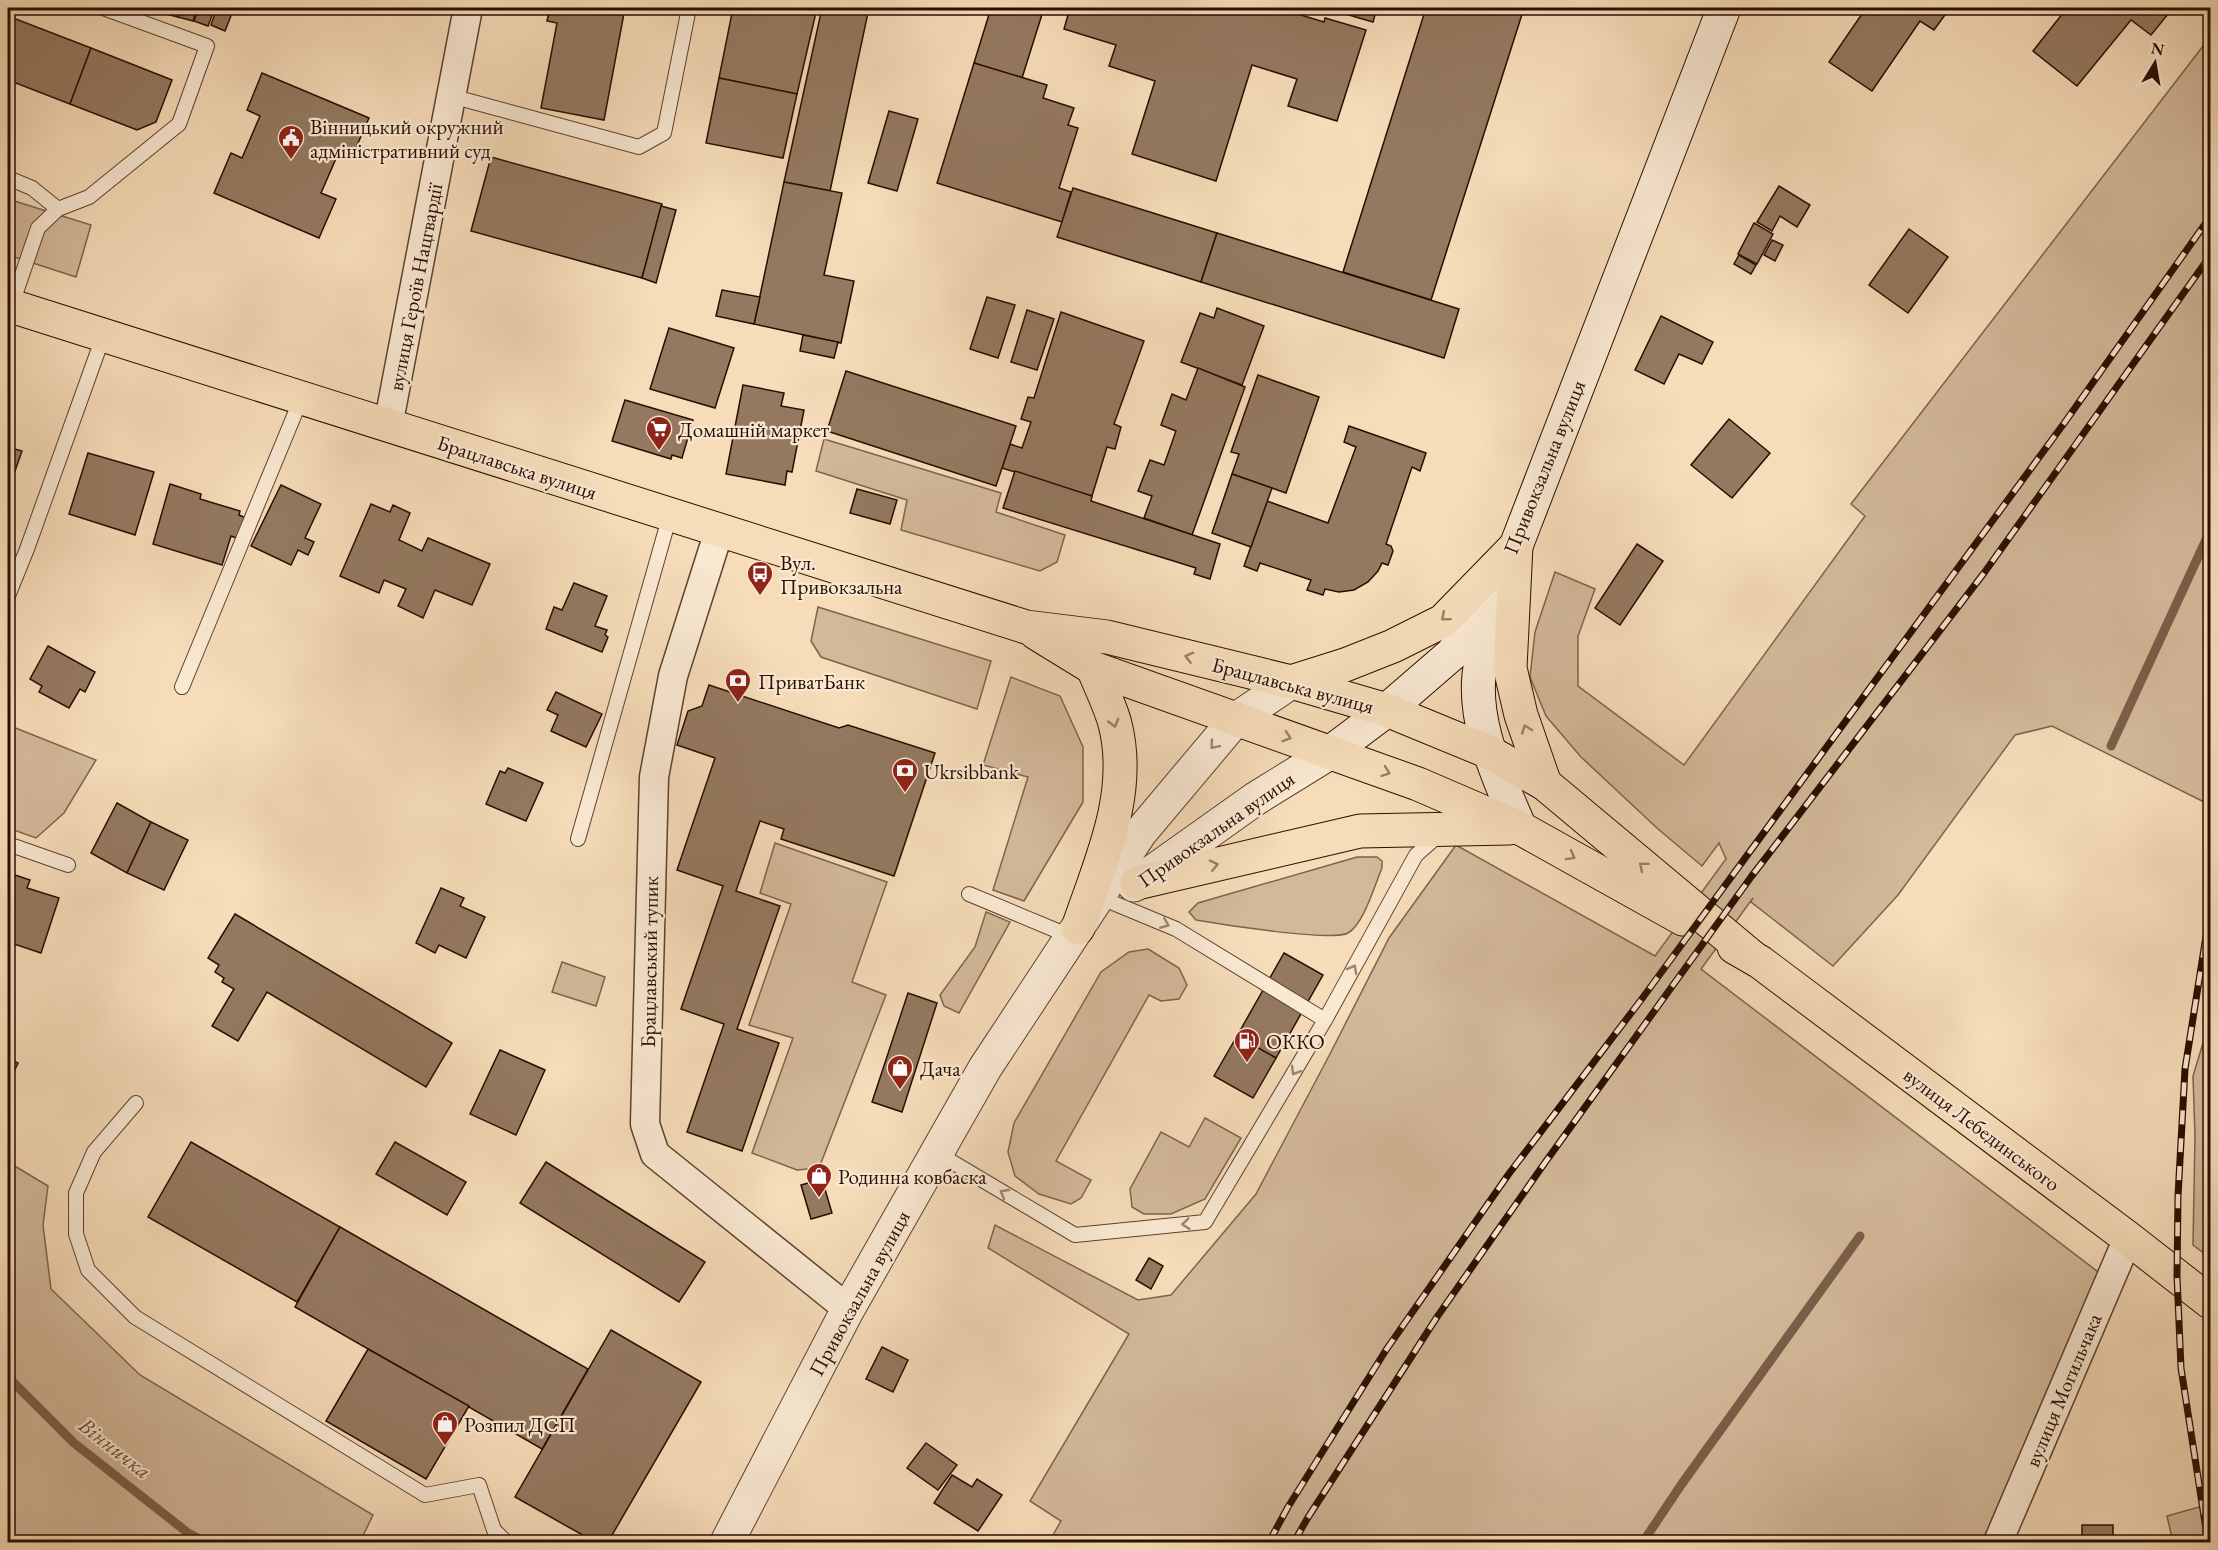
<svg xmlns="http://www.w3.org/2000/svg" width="2218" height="1550" font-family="'EB Garamond',serif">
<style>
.green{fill:#d3b99a;stroke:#7e634d;stroke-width:1.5}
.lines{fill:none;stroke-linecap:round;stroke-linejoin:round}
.stream{stroke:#7b5f49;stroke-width:9}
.building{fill:#947960;stroke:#2a0d00;stroke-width:1.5}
.service-casing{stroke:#5d412e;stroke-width:16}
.minor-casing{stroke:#5d412e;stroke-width:31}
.tertiary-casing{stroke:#5d412e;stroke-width:35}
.secondary-casing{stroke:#2a0d00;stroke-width:35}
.primary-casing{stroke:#2a0d00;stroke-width:35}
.service{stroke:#f9e8d2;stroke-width:14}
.minor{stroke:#f9e8d2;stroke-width:28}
.tertiary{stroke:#f9e8d2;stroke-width:33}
.secondary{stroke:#f9e8d2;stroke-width:33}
.primary{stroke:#f6dcb9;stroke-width:33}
.rail-casing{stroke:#2a0d00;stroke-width:7}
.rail{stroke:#f9e8d2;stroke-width:4.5;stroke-dasharray:14;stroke-linecap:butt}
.oneway{stroke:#9a7f66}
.oneway2{stroke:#9c8574}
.labels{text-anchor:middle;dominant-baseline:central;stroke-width:4.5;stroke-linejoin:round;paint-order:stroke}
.poi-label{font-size:21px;fill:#2a0d00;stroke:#f9e8d2;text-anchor:start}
.street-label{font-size:21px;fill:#2a0d00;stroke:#f9e8d2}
.water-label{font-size:22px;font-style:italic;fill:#674b37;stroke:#f9e8d2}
</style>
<rect width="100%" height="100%" fill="#f6dcb9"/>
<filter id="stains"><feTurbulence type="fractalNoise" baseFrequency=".00333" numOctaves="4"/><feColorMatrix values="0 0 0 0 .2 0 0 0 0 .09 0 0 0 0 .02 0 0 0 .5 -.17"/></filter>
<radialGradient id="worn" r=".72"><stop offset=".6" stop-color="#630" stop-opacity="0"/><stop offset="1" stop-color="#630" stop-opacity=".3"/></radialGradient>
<g class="green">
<path d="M2210 37V805L2052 726 2015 735 1898 895 1833 966 1751 902 1753 898 1701 969 2110 1281 1998 1542H1049L1061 1521 1030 1501 1129 1334 988 1248 995 1225 1138 1300 1171 1295 1256 1194 1331 1052 1389 938 1456 845 1655 956 1726 859 1719 843 1702 866 1658 829 1581 757 1546 716 1530 677 1535 632 1555 572 1595 589 1578 636V686L1684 765 1865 516 1851 504Z"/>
<path d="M8 199 91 225 76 277 8 255Z"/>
<path d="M824 439 1001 493 996 512 1065 535 1057 562 1040 571 901 530 907 500 816 471Z"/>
<path d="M818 607 991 661 977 709 821 657 811 641Z"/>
<path d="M1011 677 1060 696 1083 747V802L1024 901 993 890 1028 777 983 765Z"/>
<path d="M8 725 96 760 64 813 36 838 8 828Z"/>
<path d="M775 843 887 882 852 982 886 995 819 1168 797 1170 752 1153 793 1038 749 1025 791 904 760 893Z"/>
<path d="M1357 857H1377L1382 861V868C1375 884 1364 924 1348 933 1331 942 1219 924 1196 920L1189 912 1198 903Z"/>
<path d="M986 912 1010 922 959 1013 944 1006 940 995 975 947Z"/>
<path d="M1148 949 1179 968 1187 985 1179 999 1161 1001 1149 995 1056 1161 1091 1180 1081 1198 1071 1204 1039 1194 1015 1176 1008 1152 1014 1123 1101 972 1129 952Z"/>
<path d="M562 962 605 977 596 1006 552 992Z"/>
<path d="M2210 1020V1258L2193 1245 2195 1136 2193 1076Z"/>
<path d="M1205 1118 1241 1138 1205 1199 1171 1214H1144L1132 1207 1130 1189 1161 1132 1189 1147Z"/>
<path d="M8 1162 48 1186 43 1225 51 1289 140 1375 373 1515 360 1542H8Z"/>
<path d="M2210 1504V1542H2173L2167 1516Z"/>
</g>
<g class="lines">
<g class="stream">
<path d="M2111 746 2210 531"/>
<path d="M8 1377 74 1443 188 1533 205 1542"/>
<path d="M1643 1542 1681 1485 1860 1236"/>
</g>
</g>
<g class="building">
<path d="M163 8H180L178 17 162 13Z"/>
<path d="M181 8H197L193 21 178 17Z"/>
<path d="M199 8H215L208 26 194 21Z"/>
<path d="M217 8H234L225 31 211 25Z"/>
<path d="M550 8H625L604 120 541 108 557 23 547 21Z"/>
<path d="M733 8H817L797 94 719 78Z"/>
<path d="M822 8H869L830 191 784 182Z"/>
<path d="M991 8H1044L1022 78 974 63Z"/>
<path d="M1070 8H1278L1324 22 1325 18 1366 30 1337 121 1288 106 1297 79 1252 65 1216 181 1132 154 1155 81 1109 66 1116 45 1064 29Z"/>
<path d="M1325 8H1377L1373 22Z"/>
<path d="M1426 8H1524L1431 300 1343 272Z"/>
<path d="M1866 8H1950L1934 30 1920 21 1872 91 1829 62Z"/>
<path d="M2067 8H2173L2151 35 2131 20 2077 86 2033 51Z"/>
<path d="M8 16 91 48 70 104 8 80Z"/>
<path d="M91 48 172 80 156 122 137 130 70 104Z"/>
<path d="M974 63 1047 85 1043 98 1074 108 1068 125 1078 128 1059 188 1071 192 1062 222 937 183Z"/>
<path d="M262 73 369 118 351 159 338 154 321 193 336 199 319 238 214 193 231 153 242 158 260 116 247 110Z"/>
<path d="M719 78 797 94 783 158 706 143Z"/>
<path d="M889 111 918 119 897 191 868 183Z"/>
<path d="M491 157 662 204 642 278 471 231Z"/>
<path d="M784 182 842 193 824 275 854 281 841 343 754 324Z"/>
<path d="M1779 186 1810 205 1797 227 1780 216 1772 231 1757 222Z"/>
<path d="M1073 188 1217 233 1201 282 1057 237Z"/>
<path d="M661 206 676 210 656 283 642 278Z"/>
<path d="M1754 223 1773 234 1757 264 1738 254Z"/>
<path d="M1909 229 1948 257 1908 313 1869 285Z"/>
<path d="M1217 233 1459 309 1444 358 1201 282Z"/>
<path d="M1772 240 1783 245 1775 261 1764 255Z"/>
<path d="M1739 255 1756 265 1751 274 1734 264Z"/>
<path d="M722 290 760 297 754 324 716 316Z"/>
<path d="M987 297 1015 305 998 358 970 349Z"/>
<path d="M1217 308 1264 326 1242 385 1181 362 1200 313 1214 318Z"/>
<path d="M1027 310 1054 319 1037 370 1011 362Z"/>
<path d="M1061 312 1144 341 1114 424 1121 427 1115 449 1107 447 1092 496 1002 468 1010 444 1022 448 1031 422 1021 419 1028 397 1034 398Z"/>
<path d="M1661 316 1713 342 1702 364 1679 354 1664 384 1635 370Z"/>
<path d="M669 328 734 348 715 408 650 389Z"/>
<path d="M803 335 838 342 834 358 800 351Z"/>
<path d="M1198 368 1245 387 1192 535 1144 518 1152 496 1138 491 1150 460 1164 465 1176 431 1161 425 1172 394 1186 400Z"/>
<path d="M846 371 1016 426 996 486 827 431Z"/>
<path d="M1258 375 1319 397 1286 493 1232 474 1239 454 1231 452Z"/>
<path d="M743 385 784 393 781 406 804 410 792 472 787 471 785 485 726 474Z"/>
<path d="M625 400 693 420 682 458 672 455 671 459 612 441Z"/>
<path d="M1729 419 1770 453 1732 498 1691 465Z"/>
<path d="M1349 426 1426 453 1420 471 1412 467 1386 544 1391 546 1393 551 1388 565 1382 563 1378 571 1368 582 1354 590 1339 592 1325 589 1323 595 1307 590 1311 580 1260 563 1257 571 1244 566 1267 501 1328 523 1356 447 1344 442Z"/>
<path d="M8 440 13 442 11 448 22 451 14 474 8 471Z"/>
<path d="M88 453 154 472 135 535 69 514Z"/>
<path d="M1015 471 1092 496 1091 501 1220 544 1210 579 1194 574 1196 568 1003 508Z"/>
<path d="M1232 474 1272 488 1251 547 1212 533Z"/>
<path d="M170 484 201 494 200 499 240 511 239 515 246 518 239 539 231 536 222 565 153 544Z"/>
<path d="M281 485 321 504 305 538 314 542 308 555 298 550 291 565 251 546Z"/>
<path d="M857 489 897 500 890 524 850 513Z"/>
<path d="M371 504 390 512 393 505 410 513 399 540 422 551 428 538 490 564 472 605 435 590 423 618 398 606 406 589 384 580 379 593 340 576Z"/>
<path d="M1637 544 1663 561 1620 625 1595 608Z"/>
<path d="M574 583 607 596 595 626 607 630 605 635 608 637 602 652 546 629 554 607 562 610Z"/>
<path d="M48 646 95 672 85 692 80 689 69 708 39 692 42 686 30 679Z"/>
<path d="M709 685 839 728 848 725 935 753 894 876 781 839 784 829 760 821 736 891 780 906 737 1029 779 1043 742 1151 687 1132 724 1024 681 1009 723 886 677 870 715 758 677 745 688 711 702 706Z"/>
<path d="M556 692 602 714 586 747 551 731 558 715 547 710Z"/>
<path d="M508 768 543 783 526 821 486 804 500 771 505 773Z"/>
<path d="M117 803 151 822 127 873 91 853Z"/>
<path d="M151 822 188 840 164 890 127 873Z"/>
<path d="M12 874 30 880 27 888 59 898 41 953 8 942V884Z"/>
<path d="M441 888 464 898 460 906 485 917 466 958 439 945 435 953 416 943Z"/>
<path d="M235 914 452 1043 426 1087 267 992 238 1041 212 1026 234 989 222 982 224 978 215 972 219 965 208 958Z"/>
<path d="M1284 953 1323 975 1276 1058 1237 1036Z"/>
<path d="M908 993 937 1003 902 1112 872 1102Z"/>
<path d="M1237 1036 1276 1058 1253 1098 1214 1076Z"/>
<path d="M500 1050 545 1070 516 1135 470 1114Z"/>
<path d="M8 1058 18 1063 8 1084Z"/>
<path d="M191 1142 340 1227 297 1302 148 1217Z"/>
<path d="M395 1142 466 1182 447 1215 376 1174Z"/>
<path d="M546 1162 705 1262 679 1302 520 1203Z"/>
<path d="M822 1179 832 1213 811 1219 801 1185Z"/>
<path d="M340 1227 588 1369 542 1449 295 1307Z"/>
<path d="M1149 1258 1163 1266 1151 1289 1136 1280Z"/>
<path d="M611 1330 701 1382 608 1542H595L515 1497Z"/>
<path d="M882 1347 908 1360 893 1392 866 1379Z"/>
<path d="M368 1349 469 1406 426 1479 326 1421Z"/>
<path d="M926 1443 957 1465 938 1490 907 1468Z"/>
<path d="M952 1475 972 1487 977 1479 1002 1495 978 1531 934 1503Z"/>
<rect x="2082" y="1525" width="31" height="17"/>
</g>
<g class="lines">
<defs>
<g id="service">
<path d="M451 96 639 147 664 133 689 8"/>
<path d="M8 178 32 188 58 209"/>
<path d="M11 307 38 228 58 209 89 197 179 124 207 46 103 8"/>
<path d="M8 596 27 549 103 337"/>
<path d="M182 687 301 399"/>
<path d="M578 839 670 515"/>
<path d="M8 844 68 865"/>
<path d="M969 894 1072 937"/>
<path d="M1111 902 1176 929 1325 1020"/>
<path d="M136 1103 94 1152 76 1193V1234L88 1270 135 1317 425 1495 479 1485 494 1530 506 1542"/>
<path d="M937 1153 1075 1235 1205 1222 1325 1020 1416 855 1440 834"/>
</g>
<g id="minor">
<path d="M388 426 468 8"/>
<path d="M719 531 673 676 654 777 645 1124 655 1154 848 1309"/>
<path d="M1998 1542 2128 1238"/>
</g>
<g id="tertiary">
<path d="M1134 885 1255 799 1331 752"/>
<path d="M727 1542 848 1309 985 1068 1140 833 1235 720 1291 682"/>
</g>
<g id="secondary">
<path d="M1500 600C1493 620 1485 641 1481 662 1469 718 1499 778 1520 828"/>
<path d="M1331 752 1387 710 1453 653 1516 546 1724 8"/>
</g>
<g id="primary">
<path d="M8 305 1026 627 1107 637 1291 682 1387 710 1489 752 1545 784 1752 957"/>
<path d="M1516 546 1510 668 1521 715 1545 784"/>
<path d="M1036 633 1093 668 1418 784 1520 828 1683 919"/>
<path d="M1291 682 1345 665 1393 646 1443 621 1516 546"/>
<path d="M1137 883 1360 831 1510 828"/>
<path d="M1078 928C1100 863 1133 794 1115 724 1110 705 1100 686 1093 668"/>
<path d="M1734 947 1760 962 2128 1238 2210 1302"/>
</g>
</defs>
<use href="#service" class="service-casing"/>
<use href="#minor" class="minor-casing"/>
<use href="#tertiary" class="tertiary-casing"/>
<use href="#secondary" class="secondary-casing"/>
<use href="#primary" class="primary-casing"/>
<use href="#service" class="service"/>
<use href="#minor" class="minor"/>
<use href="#tertiary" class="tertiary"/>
<use href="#secondary" class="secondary"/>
<use href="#primary" class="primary"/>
<defs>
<g id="rail">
<path d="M1269 1542 1288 1507 1386 1350 1508 1175 1641 1000 2065 422 2210 217"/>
<path d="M1294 1542 1307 1519 1437 1317 1544 1164 1751 877 1984 573 2210 256"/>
<path d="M2208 1542 2181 1368 2177 1276 2178 1196 2185 1069 2210 911"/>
</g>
</defs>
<use href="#rail" class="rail-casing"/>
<use href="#rail" class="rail"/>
</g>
<defs><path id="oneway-chevron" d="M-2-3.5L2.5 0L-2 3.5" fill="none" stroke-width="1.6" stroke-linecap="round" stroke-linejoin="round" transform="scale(1.5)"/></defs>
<g class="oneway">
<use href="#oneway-chevron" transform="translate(1445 617) rotate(140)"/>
<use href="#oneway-chevron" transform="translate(1189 657) rotate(-166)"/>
<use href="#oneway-chevron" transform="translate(1114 723) rotate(75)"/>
<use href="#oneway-chevron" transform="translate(1526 729) rotate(-110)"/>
<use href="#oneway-chevron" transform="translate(1287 737) rotate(18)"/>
<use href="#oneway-chevron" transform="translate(1386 772) rotate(20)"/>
<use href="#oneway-chevron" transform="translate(1571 856) rotate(29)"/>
<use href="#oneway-chevron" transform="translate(1214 865) rotate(-13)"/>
<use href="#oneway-chevron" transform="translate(1643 866) rotate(-140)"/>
</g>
<g class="oneway2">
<use href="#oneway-chevron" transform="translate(1214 745) rotate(130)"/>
<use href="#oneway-chevron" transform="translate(1165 924) rotate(22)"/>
<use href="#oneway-chevron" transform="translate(1353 969) rotate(-61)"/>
<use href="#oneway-chevron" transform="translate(1295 1071) rotate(121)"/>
<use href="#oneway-chevron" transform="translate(1004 1193) rotate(-150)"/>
<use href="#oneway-chevron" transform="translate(1186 1224) rotate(174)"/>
</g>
<defs>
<symbol id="civic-pin" viewBox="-11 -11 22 30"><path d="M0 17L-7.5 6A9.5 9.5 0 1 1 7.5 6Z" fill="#8f2418" stroke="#f9e8d2"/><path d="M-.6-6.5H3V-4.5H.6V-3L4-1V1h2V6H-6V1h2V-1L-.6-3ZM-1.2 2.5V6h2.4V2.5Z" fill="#fff"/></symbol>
<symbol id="supermarket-pin" viewBox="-11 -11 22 30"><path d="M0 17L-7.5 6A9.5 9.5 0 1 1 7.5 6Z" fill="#8f2418" stroke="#f9e8d2"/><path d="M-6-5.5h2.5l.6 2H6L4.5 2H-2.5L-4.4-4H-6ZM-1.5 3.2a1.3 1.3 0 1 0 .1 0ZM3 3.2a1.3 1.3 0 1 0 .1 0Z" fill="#fff"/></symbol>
<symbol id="bus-pin" viewBox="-11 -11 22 30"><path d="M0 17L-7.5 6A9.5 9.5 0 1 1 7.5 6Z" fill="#8f2418" stroke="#f9e8d2"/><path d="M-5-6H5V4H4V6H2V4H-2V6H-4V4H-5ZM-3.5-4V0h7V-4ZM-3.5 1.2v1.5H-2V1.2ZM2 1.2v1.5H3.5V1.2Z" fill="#fff"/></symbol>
<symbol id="bank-pin" viewBox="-11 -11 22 30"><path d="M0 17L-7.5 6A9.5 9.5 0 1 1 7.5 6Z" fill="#8f2418" stroke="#f9e8d2"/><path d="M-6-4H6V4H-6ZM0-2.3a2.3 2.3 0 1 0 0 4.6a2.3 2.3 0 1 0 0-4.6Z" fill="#fff"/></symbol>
<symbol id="fuel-pin" viewBox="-11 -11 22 30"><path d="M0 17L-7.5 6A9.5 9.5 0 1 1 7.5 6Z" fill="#8f2418" stroke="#f9e8d2"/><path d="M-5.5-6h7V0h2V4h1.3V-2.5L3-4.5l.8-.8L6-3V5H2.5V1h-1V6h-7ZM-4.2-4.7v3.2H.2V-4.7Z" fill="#fff"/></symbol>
<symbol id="shop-pin" viewBox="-11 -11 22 30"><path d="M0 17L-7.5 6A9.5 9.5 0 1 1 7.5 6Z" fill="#8f2418" stroke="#f9e8d2"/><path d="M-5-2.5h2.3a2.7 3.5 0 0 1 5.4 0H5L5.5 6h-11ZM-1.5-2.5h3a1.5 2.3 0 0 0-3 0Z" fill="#fff"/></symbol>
</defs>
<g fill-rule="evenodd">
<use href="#civic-pin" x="276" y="123" width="30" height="40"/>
<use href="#supermarket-pin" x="644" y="414" width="30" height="40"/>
<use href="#bus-pin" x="745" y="559" width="30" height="40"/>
<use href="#bank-pin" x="723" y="666" width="30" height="40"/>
<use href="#bank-pin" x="890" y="756" width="30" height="40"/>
<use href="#fuel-pin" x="1232" y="1026" width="30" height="40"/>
<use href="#shop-pin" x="885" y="1053" width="30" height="40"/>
<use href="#shop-pin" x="804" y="1161" width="30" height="40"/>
<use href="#shop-pin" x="430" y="1409" width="30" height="40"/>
</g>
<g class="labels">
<g class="poi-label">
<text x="310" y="126">Вінницький окружний<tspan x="310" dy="24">адміністративний суд</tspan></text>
<text x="678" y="429">Домашній маркет</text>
<text x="780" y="562">Вул.<tspan x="780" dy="24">Привокзальна</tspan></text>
<text x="758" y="681">ПриватБанк</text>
<text x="924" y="771">Ukrsibbank</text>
<text x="1266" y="1041">ОККО</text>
<text x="920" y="1068">Дача</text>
<text x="838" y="1176">Родинна ковбаска</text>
<text x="464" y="1424">Розпил ДСП</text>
</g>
<g class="street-label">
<text transform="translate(415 287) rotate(-79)">вулиця Героїв Нацгвардії</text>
<text transform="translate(517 467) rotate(18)">Брацлавська вулиця</text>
<text transform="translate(1544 467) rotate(-68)">Привокзальна вулиця</text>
<text transform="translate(1293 685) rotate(15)">Брацлавська вулиця</text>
<text transform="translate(1216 829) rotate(-35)">Привокзальна вулиця</text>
<text transform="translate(649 962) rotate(-89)">Брацлавський тупик</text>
<text transform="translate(1982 1129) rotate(37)">вулиця Лебединського</text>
<text transform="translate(859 1293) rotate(-61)">Привокзальна вулиця</text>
<text transform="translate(2063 1390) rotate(-67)">вулиця Могильчака</text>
</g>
<g class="water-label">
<text transform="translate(115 1448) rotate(38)">Вінничка</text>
</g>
</g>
<rect width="2218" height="1550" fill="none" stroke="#f6dcb9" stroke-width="30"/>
<rect x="9" y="9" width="2200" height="1532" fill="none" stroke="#2a0d00" stroke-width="3"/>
<rect x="15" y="15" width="2188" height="1520" fill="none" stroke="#2a0d00" stroke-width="1.5"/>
<g transform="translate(2155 63) rotate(11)" stroke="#f9e8d2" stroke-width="4.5" paint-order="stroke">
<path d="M0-4.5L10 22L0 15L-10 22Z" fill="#2a0d00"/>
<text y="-9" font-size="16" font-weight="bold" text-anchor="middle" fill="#2a0d00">N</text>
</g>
<rect width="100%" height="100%" filter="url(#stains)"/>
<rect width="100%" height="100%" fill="url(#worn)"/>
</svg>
